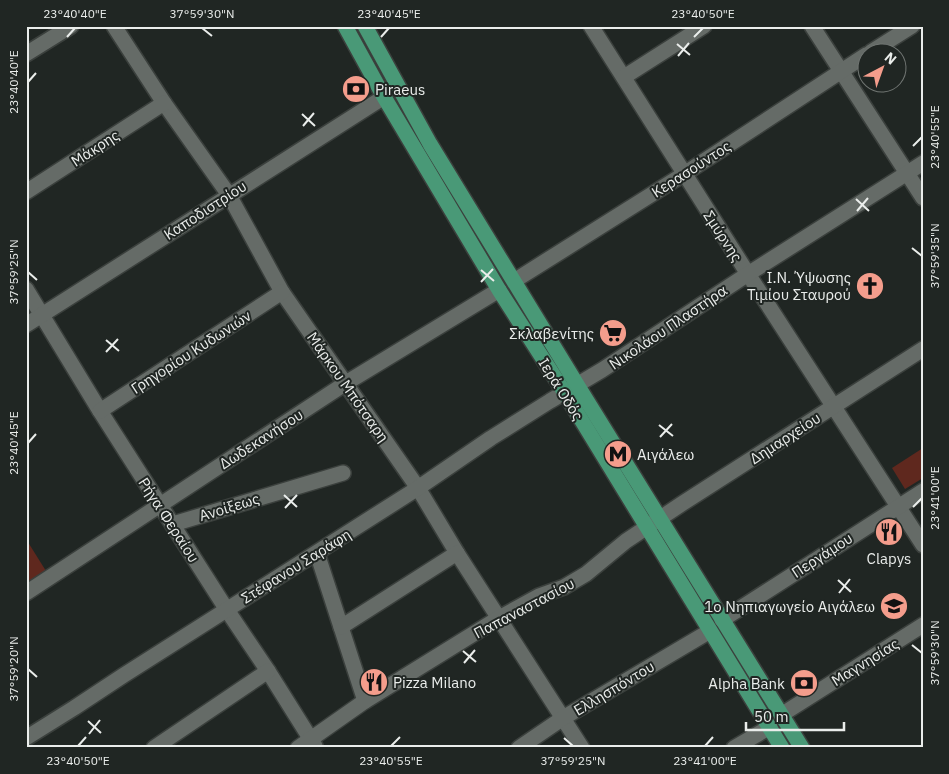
<svg xmlns="http://www.w3.org/2000/svg" width="949" height="774" viewBox="0 0 949 774" font-family="'IBM Plex Sans',sans-serif">
<rect width="100%" height="100%" fill="#202623"/>
<!-- green -->
<g fill="#5f281e">
<polygon points="923,448 923,478 905,489 892,468"/>
<polygon points="26,539 46,571 26,585"/>
</g>
<g fill="none" stroke-linecap="round" stroke-linejoin="round">
<defs>
<g id="minor">
<polyline points="114,26 164,103 229,195 282,292 418,488 457,553 582,748"/>
<polyline points="591,26 748,274 923,545"/>
<polyline points="812,26 923,198"/>
<polyline points="871,52 912,26"/>
<polyline points="26,54 71,26"/>
<polyline points="624,77 704,26"/>
<polyline points="26,192 164,103"/>
<polyline points="514,281 684,174 866,55"/>
<polyline points="26,289 100,411 227,610 268,671 315,746"/>
<polyline points="26,325 384,97"/>
<polyline points="100,411 282,292"/>
<polyline points="173,524 343,473"/>
<polyline points="317,553 365,701"/>
<polyline points="26,593 346,383 499,290"/>
<polyline points="722,620 923,491"/>
<polyline points="341,627 457,553"/>
<polyline points="781,715 923,625"/>
<polyline points="26,738 74,708 124,675 418,488 491,438 550,401 602,370 748,274 923,163"/>
<polyline points="154,748 268,671"/>
<polyline points="298,748 365,701 499,618 539,596 564,587 586,574 626,541 683,503 923,349"/>
<polyline points="519,748 563,718 710,631"/>
<polyline points="734,748 770,727"/>
</g>
<g id="major">
<polyline points="345,26 384,97 499,290 565,393 782,748"/>
<polyline points="365,26 430,144 455,185 587,401 802,748"/>
</g>
</defs>
<!-- minor casing -->
<use href="#minor" stroke="#3b403d" stroke-width="18"/>
<!-- major casing -->
<use href="#major" stroke="#3b403d" stroke-width="18"/>
<!-- minor -->
<use href="#minor" stroke="#656b67" stroke-width="15"/>
<!-- major -->
<use href="#major" stroke="#499977" stroke-width="15"/>
</g>
<!-- ticks -->
<path fill="none" stroke="#eaedeb" stroke-width="2" d="M202,28L212,36M67,37L75,28M381,37L389,28M694,37L703,28M677,44L690,55M678,56L689,43M28,82L36,73M302,114L315,126M303,126L314,113M913,146L922,137M856,199L869,211M857,211L868,198M912,248L922,256M481,270L494,281M28,272L37,280M481,282L493,269M106,340L119,351M106,352L118,339M659,425L673,436M660,437L672,424M28,443L36,434M284,495L297,507M913,507L922,498M285,508L297,495M838,580L851,592M839,593L850,579M912,645L922,653M463,651L476,662M464,663L475,650M28,669L37,677M88,721L101,733M89,734L100,720M564,738L573,746M78,746L86,737M391,746L400,737M705,746L713,737"/>
<!-- icons -->
<defs>
<symbol id="bank-disc" viewBox="-11 -11 22 22"><circle r="9.5" fill="#f49d8c" stroke="#202623"/><path d="M-6-4H6V4H-6ZM0-2.3a2.3 2.3 0 1 0 0 4.6a2.3 2.3 0 1 0 0-4.6Z" fill="#111"/></symbol>
<symbol id="church-disc" viewBox="-11 -11 22 22"><circle r="9.5" fill="#f49d8c" stroke="#202623"/><path d="M-1.2-6h2.4v3.5h3.3v2.4h-3.3V6h-2.4V-.1h-3.3v-2.4h3.3Z" fill="#111"/></symbol>
<symbol id="supermarket-disc" viewBox="-11 -11 22 22"><circle r="9.5" fill="#f49d8c" stroke="#202623"/><path d="M-6-5.5h2.5l.6 2H6L4.5 2H-2.5L-4.4-4H-6ZM-1.5 3.2a1.3 1.3 0 1 0 .1 0ZM3 3.2a1.3 1.3 0 1 0 .1 0Z" fill="#111"/></symbol>
<symbol id="metro-disc" viewBox="-11 -11 22 22"><circle r="9.5" fill="#f49d8c" stroke="#202623"/><path d="M-5.5 5V-5H-3L0 0L3-5H5.5V5H3V-.5L0 4L-3-.5V5Z" fill="#111"/></symbol>
<symbol id="restaurant-disc" viewBox="-11 -11 22 22"><circle r="9.5" fill="#f49d8c" stroke="#202623"/><path d="M-5-6h1v4h1v-4h1v4h1v-4h1v5L-1.5 .5V6h-2V.5L-5-1ZM5-6V6H3V1.5H1.5Q1.5-4 5-6Z" fill="#111"/></symbol>
<symbol id="school-disc" viewBox="-11 -11 22 22"><circle r="9.5" fill="#f49d8c" stroke="#202623"/><path d="M0-5L7-2L0 1L-7-2ZM-4 1L0 2.5L4 1V4Q0 6-4 4Z" fill="#111"/></symbol>
</defs>
<g fill-rule="evenodd">
<use href="#bank-disc" x="340" y="73" width="32" height="32"/>
<use href="#church-disc" x="854" y="270" width="32" height="32"/>
<use href="#supermarket-disc" x="597" y="317" width="32" height="32"/>
<use href="#metro-disc" x="602" y="438" width="32" height="32"/>
<use href="#restaurant-disc" x="873" y="516" width="32" height="32"/>
<use href="#school-disc" x="878" y="590" width="32" height="32"/>
<use href="#restaurant-disc" x="358" y="666" width="32" height="32"/>
<use href="#bank-disc" x="788" y="667" width="32" height="32"/>
</g>
<g text-anchor="middle" dominant-baseline="central" stroke-width="4" stroke-linejoin="round" paint-order="stroke">
<!-- poi labels -->
<g font-size="15" fill="#eaedeb" stroke="#202623" text-anchor="end">
<text x="375" y="89" text-anchor="start">Piraeus</text>
<text x="851" y="277">Ι.Ν. Ύψωσης<tspan x="851" dy="17">Τιμίου Σταυρού</tspan></text>
<text x="594" y="333">Σκλαβενίτης</text>
<text x="637" y="454" text-anchor="start">Αιγάλεω</text>
<text x="889" y="558" text-anchor="middle">Clapys</text>
<text x="875" y="606">1ο Νηπιαγωγείο Αιγάλεω</text>
<text x="393" y="682" text-anchor="start">Pizza Milano</text>
<text x="785" y="683">Alpha Bank</text>
</g>
<!-- street labels -->
<g font-size="15" fill="#eaedeb" stroke="#202623">
<text transform="translate(95 148) rotate(-33)">Μάκρης</text>
<text transform="translate(691 169) rotate(-33)">Κερασούντος</text>
<text transform="translate(205 210) rotate(-33)">Καποδιστρίου</text>
<text transform="translate(723 236) rotate(57)">Σμύρνης</text>
<text transform="translate(668 327) rotate(-34)">Νικολάου Πλαστήρα</text>
<text transform="translate(191 352) rotate(-33)">Γρηγορίου Κυδωνιών</text>
<text transform="translate(348 387) rotate(55)">Μάρκου Μπότσαρη</text>
<text transform="translate(561 389) rotate(58)">Ιερά Οδός</text>
<text transform="translate(785 438) rotate(-33)">Δημαρχείου</text>
<text transform="translate(261 439) rotate(-33)">Δωδεκανήσου</text>
<text transform="translate(229 507) rotate(-17)">Ανοίξεως</text>
<text transform="translate(169 520) rotate(57)">Ρήγα Φεραίου</text>
<text transform="translate(822 555) rotate(-33)">Περγάμου</text>
<text transform="translate(296 566) rotate(-32)">Στέφανου Σαράφη</text>
<text transform="translate(524 608) rotate(-28)">Παπαναστασίου</text>
<text transform="translate(865 662) rotate(-32)">Μαγνησίας</text>
<text transform="translate(614 688) rotate(-31)">Ελλησπόντου</text>
</g>
</g>
<!-- border -->
<rect width="949" height="774" fill="none" stroke="#202623" stroke-width="55"/>
<!-- north arrow -->
<g transform="translate(882 68) rotate(41)"><circle r="24" fill="#202623" stroke="#717673"/>
<path d="M0-4L9 19L0 12L-9 19Z" fill="#f49d8c"/>
<text y="-8" font-size="14" font-weight="bold" text-anchor="middle" fill="#eaedeb">N</text>
</g>
<!-- scale -->
<path d="M746 722v8h98v-8" fill="none" stroke="#eaedeb" stroke-width="2.5"/>
<text x="754" y="722" font-size="15" fill="#eaedeb" stroke="#202623" stroke-width="4" paint-order="stroke">50 m</text>
<rect x="28" y="28" width="894" height="718" fill="none" stroke="#eaedeb" stroke-width="2"/>
<g font-size="12" text-anchor="middle" fill="#eaedeb">
<text x="75" y="18">23°40'40"E</text>
<text x="202" y="18">37°59'30"N</text>
<text x="389" y="18">23°40'45"E</text>
<text x="703" y="18">23°40'50"E</text>
<text transform="translate(14 82) rotate(-90)" y="4">23°40'40"E</text>
<text transform="translate(935 137) rotate(-90)" y="4">23°40'55"E</text>
<text transform="translate(935 256) rotate(-90)" y="4">37°59'35"N</text>
<text transform="translate(14 272) rotate(-90)" y="4">37°59'25"N</text>
<text transform="translate(14 443) rotate(-90)" y="4">23°40'45"E</text>
<text transform="translate(935 498) rotate(-90)" y="4">23°41'00"E</text>
<text transform="translate(935 653) rotate(-90)" y="4">37°59'30"N</text>
<text transform="translate(14 669) rotate(-90)" y="4">37°59'20"N</text>
<text x="78" y="765">23°40'50"E</text>
<text x="391" y="765">23°40'55"E</text>
<text x="573" y="765">37°59'25"N</text>
<text x="705" y="765">23°41'00"E</text>
</g>
</svg>
